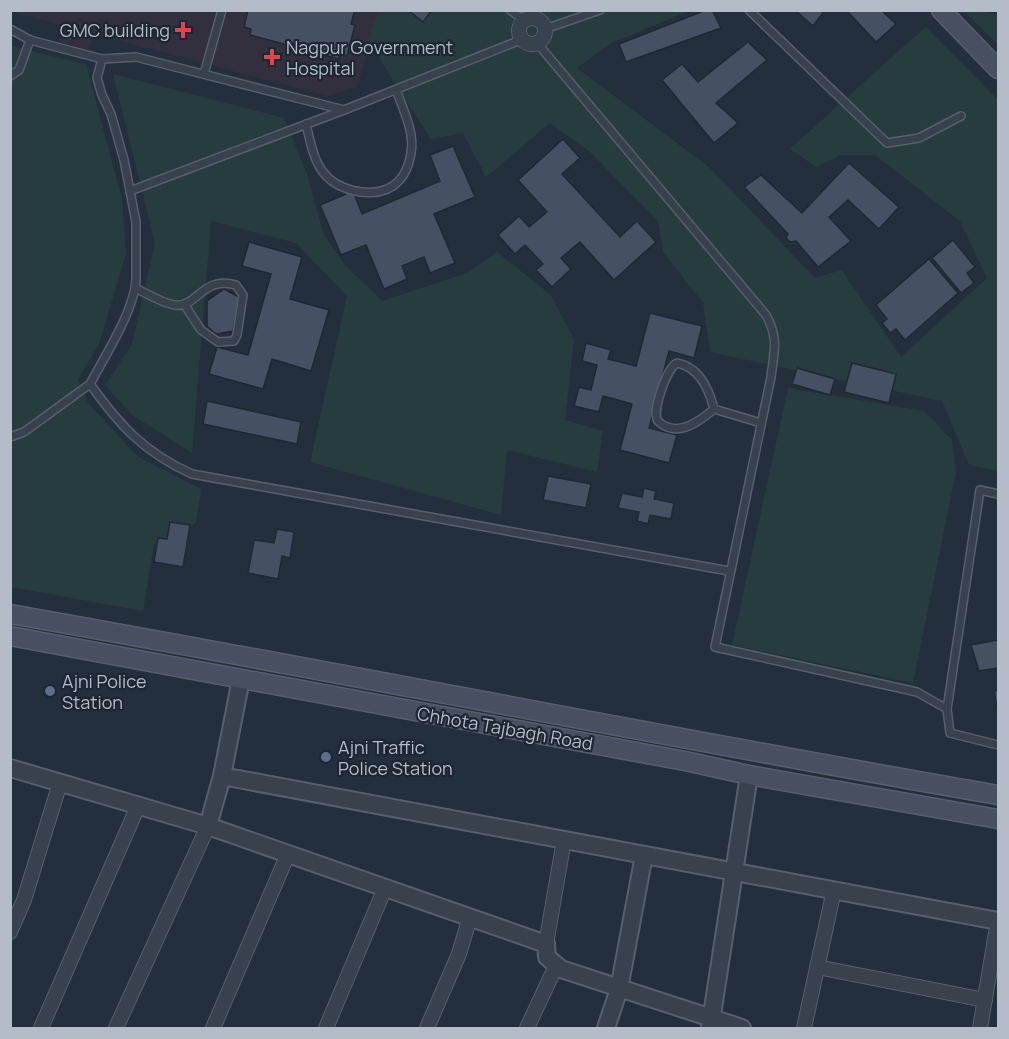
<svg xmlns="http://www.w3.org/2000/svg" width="1009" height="1039" viewBox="0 0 1009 1039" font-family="Manrope,sans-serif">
<rect width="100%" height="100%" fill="#242f3e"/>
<!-- medical -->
<polygon fill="#32303f" points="10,11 379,11 357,87 327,96 94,34 88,50 59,42 63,26"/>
<!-- green -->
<g fill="#263c3f">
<polygon points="378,11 689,11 611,43 577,68 710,168 815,278 842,270 901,357 987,278 960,221 875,155 841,155 816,167 790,149 895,54 926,27 998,100 998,471 969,465 942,401 710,352 703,303 663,252 658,221 590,152 550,123 486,177 463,133 431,139 368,41"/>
<polygon points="964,11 982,11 998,15 998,45"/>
<polygon points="10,46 86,64 122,199 126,254 99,344 78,379 88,403 137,456 201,489 196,523 167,539 154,544 143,611 11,587"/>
<polygon points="113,74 284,118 307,174 324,236 347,267 382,301 467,273 497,252 551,295 574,340 565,420 603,431 597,472 507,450 501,515 310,462 347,296 296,243 211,221 192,453 132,415 105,385 132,344 155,243"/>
<polygon points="788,388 924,411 952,440 956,472 913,683 732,645"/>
</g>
<!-- building -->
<g fill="#455162" stroke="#1f2835" stroke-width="1.5">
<polygon points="248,10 355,10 351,24 355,25 347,56 340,54 339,59 250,35 251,29 244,27"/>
<polygon points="408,10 432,10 423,22"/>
<polygon points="706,10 712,10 721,28 626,62 619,44"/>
<polygon points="795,10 825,10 813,26"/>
<polygon points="846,10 881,10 896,24 876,42"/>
<polygon points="748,42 767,60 716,103 738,123 714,143 662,80 682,64 698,82"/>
<polygon points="563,139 580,158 562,174 620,237 637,221 656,242 614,280 580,242 561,258 571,269 552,287 536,270 543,264 525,245 515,254 498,235 519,216 529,227 547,212 518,180"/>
<polygon points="453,146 475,197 434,214 455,263 430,273 424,257 402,266 407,279 384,289 366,245 341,255 320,205 353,191 362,214 440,181 430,155"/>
<polygon points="849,163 899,207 879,229 848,200 829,217 851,241 818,267 796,241 790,242 786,238 788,234 744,187 761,175 802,213"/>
<polygon points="953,240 975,267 967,273 974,283 961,293 932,258"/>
<polygon points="249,242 302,257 290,299 329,310 311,371 272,359 263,389 209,374 217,347 248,355 271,274 242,266"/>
<polygon points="929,259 958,293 905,340 896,329 890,333 882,323 887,319 876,305"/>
<polygon points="224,289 239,297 233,331 216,334 207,326 207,301"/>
<polygon points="650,313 702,326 694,358 669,351 649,428 677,435 669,463 620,450 632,404 603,396 599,412 574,406 579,387 591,390 597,365 582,361 586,343 611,350 608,359 636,366"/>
<polygon points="852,363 896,374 889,403 844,392"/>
<polygon points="797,368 835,379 830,395 792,384"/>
<polygon points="207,401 301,422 297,444 203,424"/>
<polygon points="548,476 591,484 586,508 543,500"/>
<polygon points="644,488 656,491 654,499 674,503 671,519 650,515 648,524 637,521 639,512 618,508 622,493 642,497"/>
<polygon points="170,522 190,525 183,567 154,562 158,538 167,539"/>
<polygon points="277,529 294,532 290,558 282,556 278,579 248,573 254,540 274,543"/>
<polygon points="998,640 998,668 979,671 971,645"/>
<polygon points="998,690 998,714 994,691"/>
</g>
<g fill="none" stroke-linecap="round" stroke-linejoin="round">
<defs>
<g id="service">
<polyline points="510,10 525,21"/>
<polyline points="749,10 887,143 919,138 961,116"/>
<polyline points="10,29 30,40 102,59 136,57 344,110 523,39"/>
<polyline points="545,29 600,10"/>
<path d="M537,43L766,315C779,339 774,351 771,377L715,647L917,692L947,709"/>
<path d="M102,59L97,78L102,95L111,114L124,160L136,222V280C134,311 105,356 90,384C120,426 145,453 192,474L729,571"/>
<polyline points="204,74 222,10"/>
<polyline points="10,76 19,70 30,40"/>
<path d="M306,124C310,140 313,159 323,172C331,183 342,188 355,191C385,197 406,185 411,153C415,133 403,109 396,90"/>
<polyline points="130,191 344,110"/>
<path d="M135,288C146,293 164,304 175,305C197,308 203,275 236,285L243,295L237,335L234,341L218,342L201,330L184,304"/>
<path d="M714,409C701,420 681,436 663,425C660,423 658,422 657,419C653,408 667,368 677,363C699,367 709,389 714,409L761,423"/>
<polyline points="10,437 24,432 90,384"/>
<polyline points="998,494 980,490 947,709 950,733 998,745"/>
</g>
<g id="minor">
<circle cx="532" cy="31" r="13"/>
<polyline points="10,932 24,900 60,783"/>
<polyline points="546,944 564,840"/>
<polyline points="817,967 985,1000"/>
<polyline points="41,1028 138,806"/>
<polyline points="116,1028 208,826"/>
<polyline points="213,1028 288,854"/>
<polyline points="326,1028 385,888"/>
<polyline points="427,1028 459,954 470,917"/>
<polyline points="527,1028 556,966"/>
<polyline points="804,1028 834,890"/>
<polyline points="980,1028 998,921"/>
</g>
<g id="tertiary">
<polyline points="241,679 222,776 998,921"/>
<polyline points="10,768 208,826 222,776"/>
<polyline points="208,826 546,944 547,957 561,969 742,1028"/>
<polyline points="606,1028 619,989 644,855"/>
<polyline points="710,1028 749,775"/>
</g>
<g id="secondary">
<polyline points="941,10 998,69"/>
<path d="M10,614C340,672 668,738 998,795"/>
<polyline points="10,636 685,761 749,775 998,819"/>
</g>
</defs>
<!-- service casing -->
<use href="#service" stroke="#565f6c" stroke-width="10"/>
<!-- minor casing -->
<use href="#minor" stroke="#565f6c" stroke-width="16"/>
<!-- tertiary casing -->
<use href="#tertiary" stroke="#565f6c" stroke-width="20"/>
<!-- secondary casing -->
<use href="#secondary" stroke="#565f6c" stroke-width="21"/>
<!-- service -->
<use href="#service" stroke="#38414e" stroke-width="7"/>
<!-- minor -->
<use href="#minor" stroke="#38414e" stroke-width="14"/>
<!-- tertiary -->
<use href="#tertiary" stroke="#38414e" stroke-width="16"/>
<!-- secondary -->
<use href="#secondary" stroke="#465061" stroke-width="18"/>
</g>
<!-- markers -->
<g fill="#e0444e" stroke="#1d2633" stroke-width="2">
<path d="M180 21h6v6h6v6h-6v6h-6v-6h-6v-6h6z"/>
<path d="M269 48h6v6h6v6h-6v6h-6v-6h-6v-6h6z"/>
</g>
<g fill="#5c6f8a" stroke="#1d2633" stroke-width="2">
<circle cx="50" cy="691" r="6"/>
<circle cx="326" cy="757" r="6"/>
</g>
<g text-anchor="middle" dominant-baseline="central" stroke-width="4.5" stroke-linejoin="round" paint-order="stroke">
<!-- poi labels -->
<g font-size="18" fill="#b4bcc9" stroke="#1d2633" text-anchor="start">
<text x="170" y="30" text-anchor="end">GMC building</text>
<text x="286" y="47">Nagpur Government<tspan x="286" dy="21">Hospital</tspan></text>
<text x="62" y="681">Ajni Police<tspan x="62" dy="21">Station</tspan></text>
<text x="338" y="747">Ajni Traffic<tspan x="338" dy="21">Police Station</tspan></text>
</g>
<!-- street labels -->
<g font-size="18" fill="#b4bcc9" stroke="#1d2633">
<text transform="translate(505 728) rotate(10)">Chhota Tajbagh Road</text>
</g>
</g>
<!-- border -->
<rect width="1009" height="1039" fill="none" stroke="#b4bcc9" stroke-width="24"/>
</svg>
